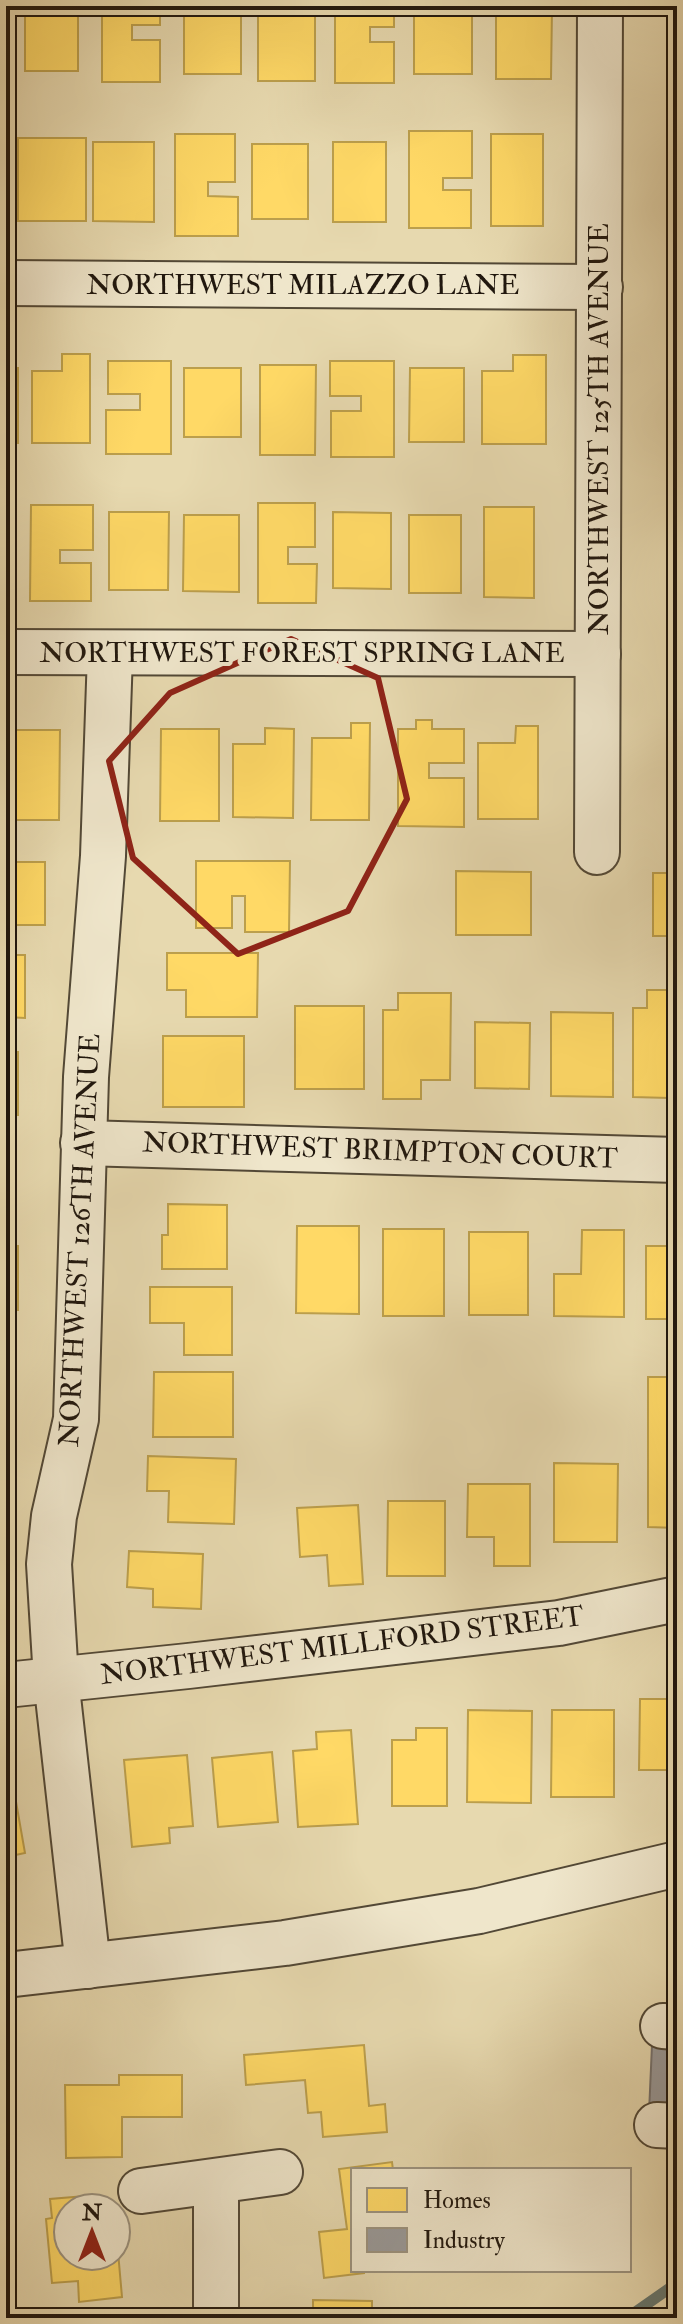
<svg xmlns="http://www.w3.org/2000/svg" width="683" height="2324" viewBox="0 0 683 2324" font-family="'IM FELL Double Pica',serif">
<rect width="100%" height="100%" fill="#e7d9af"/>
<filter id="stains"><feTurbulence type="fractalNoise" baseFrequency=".0025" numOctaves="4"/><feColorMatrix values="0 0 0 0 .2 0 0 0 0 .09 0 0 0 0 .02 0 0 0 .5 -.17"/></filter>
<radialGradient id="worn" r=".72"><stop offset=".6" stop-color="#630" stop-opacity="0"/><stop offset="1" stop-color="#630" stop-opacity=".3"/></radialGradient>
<!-- homes -->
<g fill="#ffd966" stroke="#bc9f4c" stroke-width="2">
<rect x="25" y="6" width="53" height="65"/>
<polygon points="102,6 160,6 160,25 132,25 132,40 160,40 160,82 102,82"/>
<rect x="184" y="6" width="57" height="68"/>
<rect x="258" y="6" width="57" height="75"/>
<polygon points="335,6 394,6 394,27 370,27 370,42 394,42 394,83 335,83"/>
<rect x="414" y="6" width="58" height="68"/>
<polygon points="496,8 552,8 551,79 496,79"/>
<rect x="670" y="36" width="7" height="27"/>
<polygon points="409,131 472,131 472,178 443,178 443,190 471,190 471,228 409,228"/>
<polygon points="175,134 235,134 235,182 208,182 208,196 238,197 238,236 175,236"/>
<rect x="491" y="134" width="52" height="92"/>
<rect x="18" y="138" width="68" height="83"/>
<polygon points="93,142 154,142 154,222 93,221"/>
<rect x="333" y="142" width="53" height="80"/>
<rect x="252" y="144" width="56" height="75"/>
<rect x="672" y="319" width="5" height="60"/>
<polygon points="62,354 90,354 90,443 32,443 32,371 62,371"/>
<polygon points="513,355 546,355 546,444 482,444 482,371 513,371"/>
<polygon points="108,361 171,361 171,454 106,454 106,410 140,410 140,394 108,394"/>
<polygon points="330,361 394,361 394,457 331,457 331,411 361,411 361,396 330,396"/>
<polygon points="260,365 316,365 315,455 260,455"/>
<rect x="6" y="368" width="12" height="75"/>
<rect x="184" y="368" width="57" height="69"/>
<polygon points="410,368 464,368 464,442 409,442"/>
<polygon points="258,503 315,503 315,547 288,547 288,564 317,564 316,603 258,603"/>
<polygon points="31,505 93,505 93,550 60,550 60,563 91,563 91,601 30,601"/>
<polygon points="484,507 534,507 534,598 484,597"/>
<polygon points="109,512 169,512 168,590 109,590"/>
<polygon points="333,512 391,513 391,589 333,588"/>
<polygon points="184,515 239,515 239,592 183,591"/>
<rect x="409" y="515" width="52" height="78"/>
<rect x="6" y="518" width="8" height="75"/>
<rect x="674" y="553" width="3" height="55"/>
<polygon points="416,720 432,720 432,729 464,729 464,763 429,763 429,778 464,778 464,827 398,826 398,729 416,729"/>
<polygon points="351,723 370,723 369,820 311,820 312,738 351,738"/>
<polygon points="516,726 538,726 538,819 478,819 478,743 515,743"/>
<polygon points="265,728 294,729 293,818 233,817 233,744 265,744"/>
<polygon points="161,729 219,729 219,821 160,821"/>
<polygon points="8,730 60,730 59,820 7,820"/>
<polygon points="667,784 677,784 677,847 676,809 667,809"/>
<polygon points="196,861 290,861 289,932 245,932 245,896 232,896 232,928 196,928"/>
<rect x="6" y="862" width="39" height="63"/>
<polygon points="456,871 531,872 531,935 456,935"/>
<rect x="653" y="873" width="24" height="63"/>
<polygon points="167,953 258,953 257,1017 186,1017 186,990 167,990"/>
<polygon points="6,955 25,955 25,1018 6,1017"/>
<polygon points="647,990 677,990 677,1079 669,1079 669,1098 633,1097 633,1008 647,1008"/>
<polygon points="398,993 451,993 450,1080 421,1080 421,1099 383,1099 383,1010 398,1010"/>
<rect x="295" y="1006" width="69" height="83"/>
<polygon points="551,1012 613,1013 613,1097 551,1096"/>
<polygon points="475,1022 530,1023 529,1089 475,1088"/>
<rect x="163" y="1036" width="81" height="71"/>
<rect x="6" y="1052" width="12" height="63"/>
<rect x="6" y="1154" width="7" height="61"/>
<polygon points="168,1204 227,1205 227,1269 162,1269 162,1235 168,1235"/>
<polygon points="297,1226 359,1226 359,1314 296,1313"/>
<rect x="383" y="1229" width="61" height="87"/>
<polygon points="582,1230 624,1230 624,1317 554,1316 554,1274 581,1274"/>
<rect x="469" y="1232" width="59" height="83"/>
<rect x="6" y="1246" width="12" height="64"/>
<rect x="646" y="1246" width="31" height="73"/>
<polygon points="150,1287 232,1287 232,1355 184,1355 184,1323 150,1323"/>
<rect x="6" y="1337" width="8" height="54"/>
<polygon points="154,1372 233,1372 233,1437 153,1437"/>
<polygon points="648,1377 677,1377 677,1528 648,1527"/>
<polygon points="148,1456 236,1459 234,1524 168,1522 169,1491 147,1491"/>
<polygon points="554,1463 618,1464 617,1542 554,1542"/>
<polygon points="468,1484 530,1484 530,1566 494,1566 494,1537 467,1537"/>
<polygon points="388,1501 445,1501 445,1576 387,1576"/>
<polygon points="358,1505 363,1584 329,1586 327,1555 300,1557 297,1508"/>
<polygon points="129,1551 203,1554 201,1609 153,1607 153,1589 127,1587"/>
<polygon points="640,1699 677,1699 677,1770 639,1770"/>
<polygon points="468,1710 532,1711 531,1803 467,1802"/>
<polygon points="552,1710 614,1710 614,1797 551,1797"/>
<polygon points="416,1728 447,1728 447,1806 392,1806 392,1740 416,1740"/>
<polygon points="351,1730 358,1824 298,1827 293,1751 317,1749 316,1732"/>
<polygon points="272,1752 278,1822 218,1827 212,1758"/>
<polygon points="187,1755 193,1826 169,1828 170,1843 132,1847 124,1760"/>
<polygon points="11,1773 25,1853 6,1857 6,1774"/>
<polygon points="364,2045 369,2106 385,2104 387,2132 323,2137 321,2112 308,2113 305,2080 246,2085 244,2055"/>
<polygon points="119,2075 182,2075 182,2117 122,2117 122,2157 66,2158 65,2085 119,2085"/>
<polygon points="392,2162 393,2170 353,2170 353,2270 364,2270 364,2273 324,2278 319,2232 347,2229 339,2169"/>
<polygon points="97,2195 98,2208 68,2208 68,2256 116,2256 116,2229 122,2297 79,2302 78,2281 52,2283 46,2219 52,2218 50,2199"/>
<polygon points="313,2300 372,2301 372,2318 313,2318"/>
</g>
<!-- industry -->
<polygon fill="#999" stroke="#75726f" stroke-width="2" points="652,2045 677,2046 677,2114 649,2113"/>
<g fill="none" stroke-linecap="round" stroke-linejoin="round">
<!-- stream -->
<polyline stroke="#677870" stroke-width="11" points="627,2318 677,2283"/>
<defs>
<g id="minor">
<polyline points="6,283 600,287"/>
<polyline points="6,652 598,654"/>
<polyline points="597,852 600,6"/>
<polyline points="83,1143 677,1160"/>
<polyline points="6,1685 188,1666 559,1623 677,1599"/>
<polyline points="88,1966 56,1679 49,1564 54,1516 76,1419 86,1077 103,856 110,654"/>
<polyline points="6,1975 285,1943 479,1911 677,1864"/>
<polyline points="663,2026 677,2027"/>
<polyline points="657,2125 677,2126"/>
<polyline points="141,2191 280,2172"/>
<polyline points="216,2318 216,2182"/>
</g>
</defs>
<!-- minor casing -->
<use href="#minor" stroke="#524836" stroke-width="48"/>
<!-- minor -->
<use href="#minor" stroke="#efe6cb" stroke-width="44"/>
</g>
<!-- marked area -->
<path fill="none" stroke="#8f2418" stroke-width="6" stroke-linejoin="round" d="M291,639L378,678L407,799L348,911L238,954L133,858L109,761L170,693Z"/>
<g text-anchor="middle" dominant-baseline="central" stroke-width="8" stroke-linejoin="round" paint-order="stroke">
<!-- street labels -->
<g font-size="28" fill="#20170e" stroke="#efe6cb">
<text x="303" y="285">NORTHWEST MILAZZO LANE</text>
<text transform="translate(599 429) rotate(-90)">NORTHWEST 125TH AVENUE</text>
<text x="302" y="653">NORTHWEST FOREST SPRING LANE</text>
<text transform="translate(380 1151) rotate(2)">NORTHWEST BRIMPTON COURT</text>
<text transform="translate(80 1240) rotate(-87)">NORTHWEST 126TH AVENUE</text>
<text transform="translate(342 1646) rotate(-7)">NORTHWEST MILLFORD STREET</text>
</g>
</g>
<!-- margin -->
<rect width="683" height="2324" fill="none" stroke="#e7d9af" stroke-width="32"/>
<rect x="8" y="8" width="667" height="2308" fill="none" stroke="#20170e" stroke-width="4"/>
<rect x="16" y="16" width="651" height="2292" fill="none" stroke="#20170e" stroke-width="2"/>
<!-- legend -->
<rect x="351" y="2168" width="280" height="104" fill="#efe6cb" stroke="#9c937f" stroke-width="2"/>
<rect x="367" y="2188" width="40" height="24" fill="#ffd966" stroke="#9c937f" stroke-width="2"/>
<text x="423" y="2208" font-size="24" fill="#20170e">Homes</text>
<rect x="367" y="2228" width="40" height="24" fill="#999999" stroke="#9c937f" stroke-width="2"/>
<text x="423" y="2248" font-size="24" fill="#20170e">Industry</text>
<!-- north arrow -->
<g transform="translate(92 2232)"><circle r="38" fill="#efe6cb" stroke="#9c937f" stroke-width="2"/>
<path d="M0-6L14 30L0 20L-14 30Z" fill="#8f2418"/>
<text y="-12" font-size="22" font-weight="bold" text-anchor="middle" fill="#20170e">N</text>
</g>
<rect width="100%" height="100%" filter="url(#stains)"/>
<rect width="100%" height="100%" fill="url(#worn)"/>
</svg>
